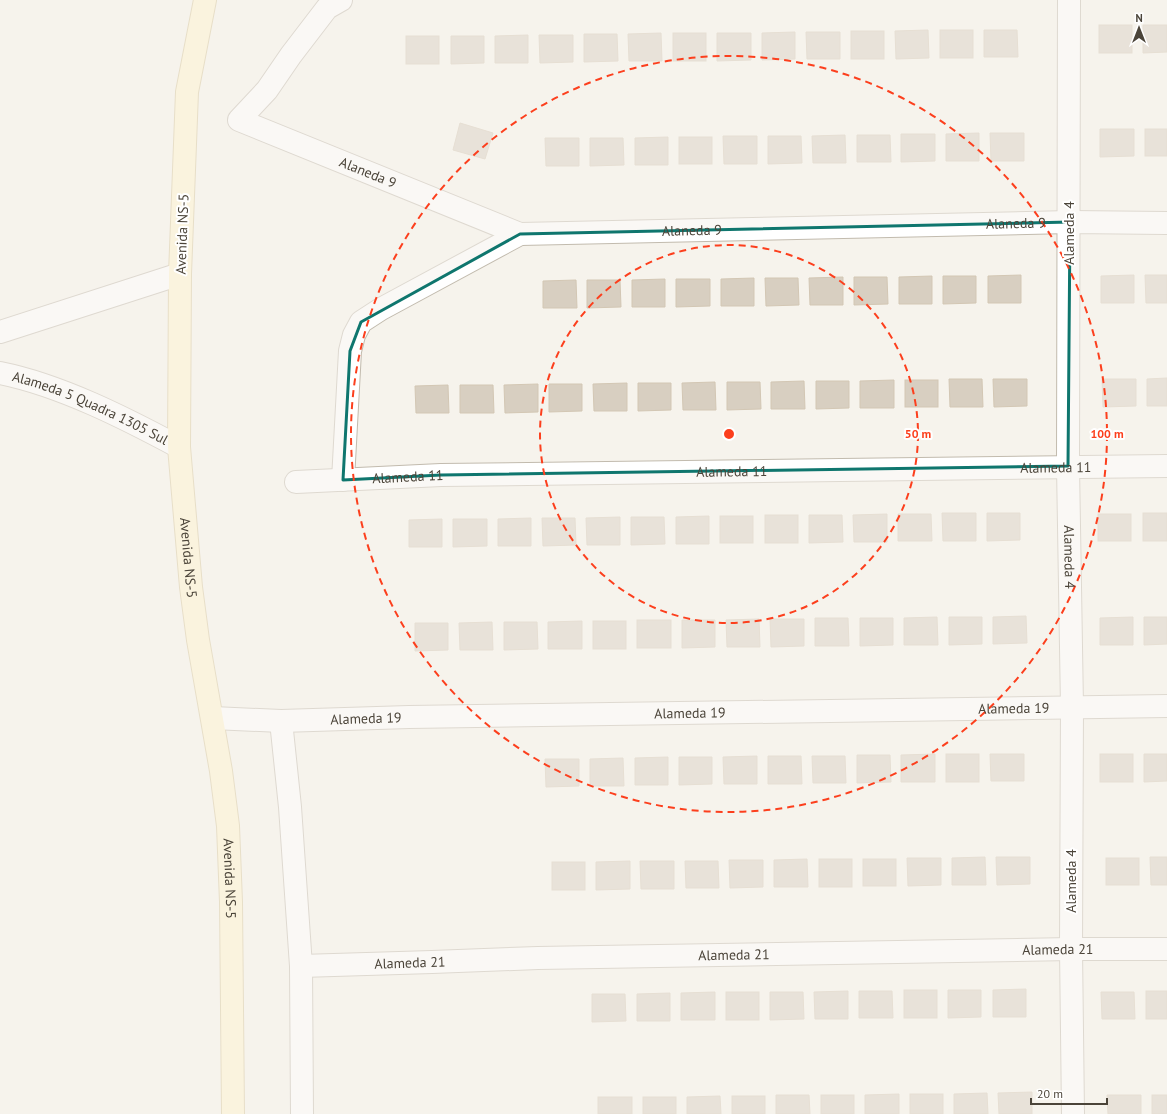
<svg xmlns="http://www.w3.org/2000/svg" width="1167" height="1114" viewBox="0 0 1167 1114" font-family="'PT Sans',sans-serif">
<rect width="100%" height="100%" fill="#f6f3ec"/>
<!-- building -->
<g fill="#d8cfc1" stroke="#d3c7b4">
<rect x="1099" y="25" width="33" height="28"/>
<polygon points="1143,25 1167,25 1167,52 1143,53"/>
<polygon points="928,30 929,58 896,59 895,31"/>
<rect x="940" y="30" width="33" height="28"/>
<polygon points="984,30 1017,30 1018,57 984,57"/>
<rect x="851" y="31" width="33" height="28"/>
<polygon points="795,32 795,59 762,60 762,33"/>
<polygon points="806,32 840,32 840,59 807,59"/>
<polygon points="661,33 662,61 629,61 628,34"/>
<rect x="673" y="33" width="33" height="28"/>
<polygon points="717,33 751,33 751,60 717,61"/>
<polygon points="584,34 617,34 618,61 584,62"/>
<polygon points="528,35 528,63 495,63 495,36"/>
<polygon points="539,35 573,35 573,62 540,63"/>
<rect x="406" y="36" width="33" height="28"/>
<polygon points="451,36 484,36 484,63 451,64"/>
<polygon points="460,123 493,133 485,159 453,150"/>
<polygon points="1100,129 1134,129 1134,156 1100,157"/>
<rect x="1145" y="129" width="22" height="27"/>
<polygon points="979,133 979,161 946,161 946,134"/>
<polygon points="990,133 1024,133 1024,161 991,161"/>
<polygon points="901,134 935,134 935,161 901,162"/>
<polygon points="845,135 846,163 813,163 812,136"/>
<polygon points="857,135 890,135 891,162 857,162"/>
<polygon points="723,136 757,136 757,164 724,164"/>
<polygon points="768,136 801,136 802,163 768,164"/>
<polygon points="668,137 668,165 635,165 635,138"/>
<rect x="679" y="137" width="33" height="27"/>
<polygon points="545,138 579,138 579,166 546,166"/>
<polygon points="590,138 623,138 624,165 590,166"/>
<polygon points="1021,275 1021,303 988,303 988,276"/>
<polygon points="1134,275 1134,303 1101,303 1101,276"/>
<polygon points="1145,275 1167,275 1167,303 1146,303"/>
<polygon points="932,276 932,304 899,304 899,277"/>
<polygon points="943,276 976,276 976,303 943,304"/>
<polygon points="843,277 843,305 810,305 809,278"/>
<polygon points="854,277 887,277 888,304 854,305"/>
<polygon points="754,278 754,306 721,306 721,279"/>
<polygon points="765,278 798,278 799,305 766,306"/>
<polygon points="665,279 665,307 632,307 632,280"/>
<polygon points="676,279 710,279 710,306 676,307"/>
<polygon points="576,280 577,308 543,308 543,281"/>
<polygon points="587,280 620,280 621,307 587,308"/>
<polygon points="1167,378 1167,406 1147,406 1147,379"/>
<polygon points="949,379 982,379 983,407 950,407"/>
<polygon points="993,379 1027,379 1027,406 994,407"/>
<polygon points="1102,379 1136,379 1136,406 1103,407"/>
<polygon points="894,380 894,408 860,408 860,381"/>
<rect x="905" y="380" width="33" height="27"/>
<polygon points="804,381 805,409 771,409 771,382"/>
<polygon points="816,381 849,381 849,408 816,409"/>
<polygon points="715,382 716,410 683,410 682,383"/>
<polygon points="727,382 760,382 761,409 727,410"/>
<polygon points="627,383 627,411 594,411 593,384"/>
<polygon points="638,383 671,383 671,410 638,411"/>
<polygon points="538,384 538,412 505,413 504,385"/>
<polygon points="549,384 582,384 582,411 549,412"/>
<polygon points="448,385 449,413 416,413 415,386"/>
<polygon points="460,385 493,385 494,413 460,413"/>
<polygon points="942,513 976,513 976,541 943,541"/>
<polygon points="987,513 1020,513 1020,540 987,541"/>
<rect x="1143" y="513" width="24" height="28"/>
<polygon points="887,514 887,542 854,542 853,515"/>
<polygon points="898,514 931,514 932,541 898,541"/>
<rect x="1098" y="514" width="33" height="27"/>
<rect x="765" y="515" width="33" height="28"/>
<polygon points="809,515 842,515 843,542 809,543"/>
<polygon points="709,516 709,544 676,544 676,517"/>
<rect x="720" y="516" width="33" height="27"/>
<polygon points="620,517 620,545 587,545 586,518"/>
<polygon points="631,517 664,517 665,544 631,545"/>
<polygon points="531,518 531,546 498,546 498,519"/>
<polygon points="542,518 575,518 576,545 543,546"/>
<polygon points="442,519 442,547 409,547 409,520"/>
<polygon points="453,519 487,519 487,546 453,547"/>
<polygon points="1026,616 1027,643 993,644 993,617"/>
<polygon points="937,617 938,645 904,645 904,618"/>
<polygon points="949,617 982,617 982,644 949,645"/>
<polygon points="1133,617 1133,645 1100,645 1100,618"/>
<polygon points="1144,617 1167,617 1167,644 1144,645"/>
<polygon points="815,618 848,618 849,646 815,646"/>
<polygon points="860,618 893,618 893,645 860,646"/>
<polygon points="759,619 760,647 727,647 726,620"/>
<polygon points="770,619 804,619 804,646 771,647"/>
<rect x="637" y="620" width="34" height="28"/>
<polygon points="682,620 715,620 715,647 682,648"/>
<polygon points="582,621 582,649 548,649 548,622"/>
<rect x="593" y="621" width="33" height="28"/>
<polygon points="492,622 493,650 460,650 459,623"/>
<polygon points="504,622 537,622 538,649 504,650"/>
<polygon points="415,623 448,623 448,650 415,651"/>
<polygon points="935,754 935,782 901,782 901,755"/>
<rect x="946" y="754" width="33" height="28"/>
<polygon points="990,754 1024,754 1024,781 991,781"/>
<rect x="1100" y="754" width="33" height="28"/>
<polygon points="1144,754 1167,754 1167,781 1144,782"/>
<polygon points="857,755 890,755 891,782 857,783"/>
<polygon points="757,756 757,784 724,784 723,757"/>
<polygon points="768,756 801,756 802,784 768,784"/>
<polygon points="812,756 845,756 846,783 813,783"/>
<polygon points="668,757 668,785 635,785 635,758"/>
<polygon points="679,757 712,757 712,784 679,785"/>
<polygon points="623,758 624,786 590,786 590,759"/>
<polygon points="545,759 579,759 579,786 546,787"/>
<polygon points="985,857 986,885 952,885 952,858"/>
<polygon points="996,857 1030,857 1030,884 997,885"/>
<polygon points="1150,857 1167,857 1167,885 1151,885"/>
<polygon points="907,858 941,858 941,885 908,886"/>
<rect x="1106" y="858" width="33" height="27"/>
<polygon points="807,859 808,887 774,887 774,860"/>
<rect x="819" y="859" width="33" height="28"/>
<rect x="863" y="859" width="33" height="27"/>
<polygon points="729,860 763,860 763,887 730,888"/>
<polygon points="630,861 630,889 596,890 596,862"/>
<polygon points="640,861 674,861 674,889 641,889"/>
<polygon points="685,861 718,861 719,888 686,888"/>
<rect x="552" y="862" width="33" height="28"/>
<polygon points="1026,989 1026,1017 993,1017 993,990"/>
<rect x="904" y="990" width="33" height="28"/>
<polygon points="948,990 981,990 981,1017 948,1018"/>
<polygon points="848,991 848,1019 815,1019 814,992"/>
<polygon points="859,991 892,991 893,1018 859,1018"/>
<rect x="1146" y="991" width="21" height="28"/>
<polygon points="715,992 715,1020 681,1020 681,993"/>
<rect x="726" y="992" width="33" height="28"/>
<polygon points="770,992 803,992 804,1019 770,1020"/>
<polygon points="1101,992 1134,992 1135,1019 1102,1019"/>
<polygon points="670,993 670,1021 637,1021 637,994"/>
<polygon points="592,994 625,994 626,1021 592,1022"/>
<polygon points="1032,1092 1032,1114 999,1114 998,1093"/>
<polygon points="987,1093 988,1114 954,1114 954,1094"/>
<polygon points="899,1094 899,1114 865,1114 865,1095"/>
<rect x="910" y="1094" width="33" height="20"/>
<polygon points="776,1095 809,1095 810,1114 776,1114"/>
<rect x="821" y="1095" width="33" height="19"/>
<polygon points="1107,1095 1141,1095 1141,1114 1108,1114"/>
<rect x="1152" y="1095" width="15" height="19"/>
<polygon points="720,1096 721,1114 687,1114 687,1097"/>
<rect x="732" y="1096" width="33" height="18"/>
<rect x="598" y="1097" width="34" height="17"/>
<rect x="643" y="1097" width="33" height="17"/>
</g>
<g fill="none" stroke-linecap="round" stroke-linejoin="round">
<defs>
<g id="street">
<path id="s1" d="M341,0L327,8L291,55L267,90L239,120L520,234L1070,222L1167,223"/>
<path id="s2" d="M1069,0L1068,466L1072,707L1071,949L1073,1114"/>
<polyline points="0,332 180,274"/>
<path id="s3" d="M0,373C60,385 125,418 179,447"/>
<polyline points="343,480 350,351 354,335 361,322 381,309 520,234"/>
<path id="s4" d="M296,482L441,475L1167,466"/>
<path id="s5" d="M213,718L281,721L409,717L1167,706"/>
<polyline points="281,721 290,807 301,966 302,1114"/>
<path id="s6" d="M301,966L432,962L538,958L1071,949H1167"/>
</g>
<g id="secondary">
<path id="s7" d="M205,0L187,92L180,274L179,447L191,587L198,640L221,771L228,826L231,902L233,1114"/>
</g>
</defs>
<!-- street casing -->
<use href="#street" stroke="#c2bbae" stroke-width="24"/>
<!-- secondary casing -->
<use href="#secondary" stroke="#d6c79b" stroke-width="24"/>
<!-- street -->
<use href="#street" stroke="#fff" stroke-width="22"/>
<!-- secondary -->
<use href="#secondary" stroke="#fff3cd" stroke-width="22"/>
</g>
<!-- marked area -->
<path d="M0 0H1167V1114H0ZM1070,222L1068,466L441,475L343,480L350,351L361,322L520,234Z" fill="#f6f3ec" fill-opacity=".55" fill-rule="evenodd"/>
<path fill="none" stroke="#0f766e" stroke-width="3" stroke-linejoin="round" d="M1070,222L1068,466L441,475L343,480L350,351L361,322L520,234Z"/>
<!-- distance rings -->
<g fill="none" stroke="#fc3f1d" stroke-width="2" stroke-dasharray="7 5">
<circle cx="729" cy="434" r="189"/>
<circle cx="729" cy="434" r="378"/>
</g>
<g text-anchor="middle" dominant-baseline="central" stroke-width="4" stroke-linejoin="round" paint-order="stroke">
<!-- street labels -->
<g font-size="14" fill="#4b4439" stroke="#fff">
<text stroke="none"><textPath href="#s1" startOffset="298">Alaneda 9</textPath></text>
<text stroke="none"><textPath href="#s1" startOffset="958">Alaneda 9</textPath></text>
<text stroke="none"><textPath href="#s1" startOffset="634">Alaneda 9</textPath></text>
<text transform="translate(1069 233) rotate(-90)">Alameda 4</text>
<text transform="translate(182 234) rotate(-88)">Avenida NS-5</text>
<text stroke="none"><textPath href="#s3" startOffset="97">Alameda 5 Quadra 1305 Sul</textPath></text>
<text stroke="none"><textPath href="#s4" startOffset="760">Alameda 11</textPath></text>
<text stroke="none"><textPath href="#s4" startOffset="436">Alameda 11</textPath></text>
<text stroke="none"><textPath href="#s4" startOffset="112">Alameda 11</textPath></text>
<text stroke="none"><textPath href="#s7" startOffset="560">Avenida NS-5</textPath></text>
<text stroke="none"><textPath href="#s2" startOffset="557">Alameda 4</textPath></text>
<text stroke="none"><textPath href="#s5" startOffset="801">Alameda 19</textPath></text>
<text stroke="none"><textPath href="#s5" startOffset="477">Alameda 19</textPath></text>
<text stroke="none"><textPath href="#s5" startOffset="153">Alameda 19</textPath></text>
<text stroke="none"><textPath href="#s7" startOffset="884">Avenida NS-5</textPath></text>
<text transform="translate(1071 881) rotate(-90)">Alameda 4</text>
<text stroke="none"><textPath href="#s6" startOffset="757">Alameda 21</textPath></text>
<text stroke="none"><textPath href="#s6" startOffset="433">Alameda 21</textPath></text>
<text stroke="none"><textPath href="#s6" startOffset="109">Alameda 21</textPath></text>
</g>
</g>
<circle cx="729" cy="434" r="6" fill="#fc3f1d" stroke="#fff" stroke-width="2"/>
<g font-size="12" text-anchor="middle" font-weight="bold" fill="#fc3f1d" stroke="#fff" stroke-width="4" stroke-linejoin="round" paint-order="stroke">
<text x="918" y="438">50 m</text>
<text x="1107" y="438">100 m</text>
</g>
<!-- north arrow -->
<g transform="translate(1139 28)" stroke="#ffffff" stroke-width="3" paint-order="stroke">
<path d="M0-3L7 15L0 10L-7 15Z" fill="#4b4439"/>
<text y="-6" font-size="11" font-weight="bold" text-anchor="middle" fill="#4b4439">N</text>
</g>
<!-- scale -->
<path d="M1031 1098v6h76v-6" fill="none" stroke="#4b4439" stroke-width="2"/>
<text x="1037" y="1098" font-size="12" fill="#4b4439" stroke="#ffffff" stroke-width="3" paint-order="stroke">20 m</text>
</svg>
